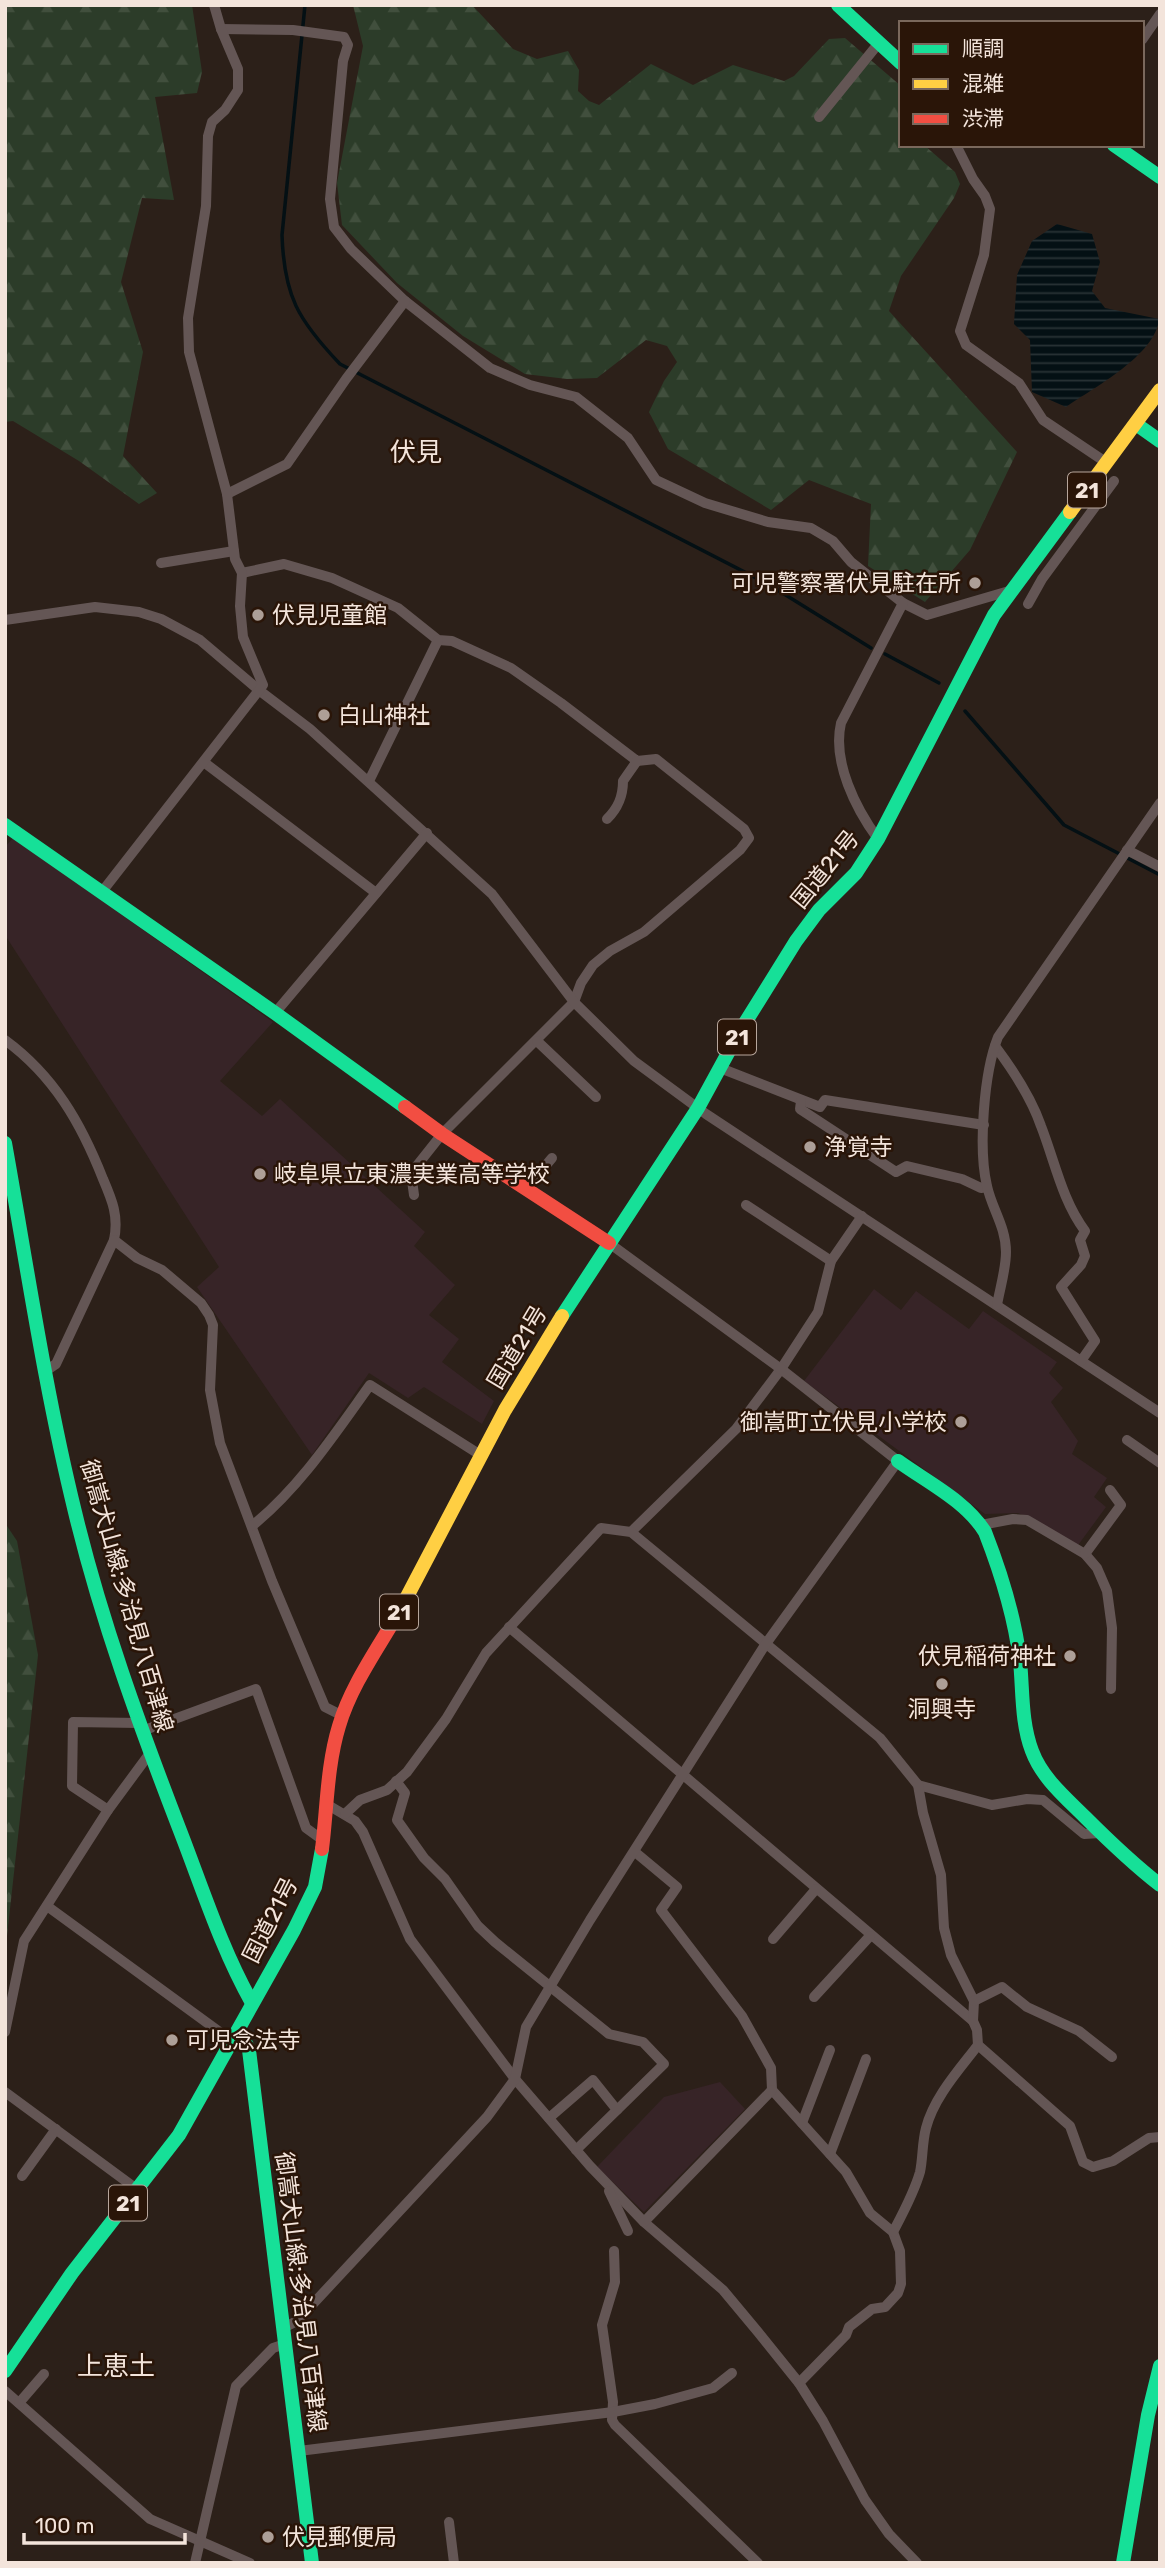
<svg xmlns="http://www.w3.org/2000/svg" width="1165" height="2568" viewBox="0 0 1165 2568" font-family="Rubik,'Noto Sans JP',sans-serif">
<defs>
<pattern id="forest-firs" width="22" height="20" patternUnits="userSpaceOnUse" patternTransform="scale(1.75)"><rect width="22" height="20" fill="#2c3c29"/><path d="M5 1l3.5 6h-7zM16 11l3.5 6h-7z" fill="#414f3d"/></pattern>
<pattern id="water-rules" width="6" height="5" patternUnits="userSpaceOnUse" patternTransform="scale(1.75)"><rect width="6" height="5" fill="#041014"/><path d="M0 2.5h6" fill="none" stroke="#293336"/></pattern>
</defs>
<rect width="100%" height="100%" fill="#2c2019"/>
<!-- education -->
<g fill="#372427">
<polygon points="13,838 273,1022 220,1081 262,1116 280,1099 425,1232 414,1246 455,1285 429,1315 459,1339 442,1362 494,1401 482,1424 424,1387 408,1398 369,1373 312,1455 197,1287 219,1267 5,935 5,847"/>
<polygon points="874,1289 901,1310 916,1291 969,1329 983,1311 1057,1362 1049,1373 1063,1388 1051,1402 1078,1441 1072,1454 1107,1478 1094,1497 1106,1507 1076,1548 1036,1521 1018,1513 985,1514 804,1381"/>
<polygon points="720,2082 745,2109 644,2212 597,2167 664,2097"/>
</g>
<!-- forest -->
<g fill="url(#forest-firs)">
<polygon points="5,5 192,5 202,72 197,93 155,97 174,200 142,198 121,282 143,352 123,456 157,493 139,504 79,461 13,421 5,422"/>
<polygon points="353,5 472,5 513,49 537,59 568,51 579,70 578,91 589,101 599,105 651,64 693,85 733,65 784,81 794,76 829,39 845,38 901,86 901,145 924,145 955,172 960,184 954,198 901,276 889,311 1017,452 970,550 925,602 868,566 871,504 809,480 771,510 668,449 649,412 664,381 677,362 667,346 646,340 597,378 567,379 525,374 463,336 397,283 342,225 337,183 363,46"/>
<polygon points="5,1523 17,1541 38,1655 5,1954"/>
</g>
<!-- water -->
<path fill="url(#water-rules)" d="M1057,224L1092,234L1100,262L1092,291L1105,308L1159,319C1156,355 1093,388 1066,407L1032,392L1030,340L1014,324L1017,275L1032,241Z"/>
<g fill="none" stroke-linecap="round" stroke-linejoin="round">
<!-- stream -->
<g stroke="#041014" stroke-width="3.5">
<path d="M305,5L282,235C284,296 298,320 340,364L768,584L871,648"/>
<polyline points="885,654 939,683"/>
<polyline points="965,711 1064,825 1160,875"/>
</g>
<!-- street -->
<g stroke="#645655" stroke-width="10">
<polyline points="221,29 293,30 344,37 348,45 343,61 330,199 334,227 351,249 405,301 490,368 530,385 576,397 628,438 656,480 705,503 768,522 811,528 833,541 851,562 903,603 927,615 1009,591"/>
<polyline points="1142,40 1160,14"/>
<polyline points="819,117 878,44"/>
<polyline points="956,145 973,179 985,196 990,209 984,255 960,331 966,345 1019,383 1043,420 1107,463"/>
<polyline points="227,494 287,464 346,379 405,301"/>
<polyline points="161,563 234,551"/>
<polyline points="242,573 284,564 332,578 398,608 438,640 452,641 511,668 561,703 637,761 656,759 744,829 749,838 740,850 644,932 610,951 593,965 581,983 574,1002 442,1134 411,1173 414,1195"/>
<polyline points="1028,604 1042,579 1114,481"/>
<polyline points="5,620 95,607 139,612 161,619 200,640 260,691 310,729 492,894 574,1002 634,1061 706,1114 1160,1413"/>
<polyline points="205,763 376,893"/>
<polyline points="369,781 438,640"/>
<path d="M607,819C618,808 623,797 623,781L637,761"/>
<path d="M878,839C856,809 832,762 841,723L903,603"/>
<polyline points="1127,850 1160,867"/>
<polyline points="101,893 263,685 243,637 240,606 242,573 235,559 227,494 189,352 188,318 206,206 208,136 212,122 225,110 238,90 238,69 221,29 214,5"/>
<polyline points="275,1013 427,833"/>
<path d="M5,1040C54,1076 81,1123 103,1179C112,1200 119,1216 114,1240L137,1258L162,1270L201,1303L209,1315L213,1325L210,1390L220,1443L272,1581L325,1707L343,1716"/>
<polyline points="537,1041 596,1097"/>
<path d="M995,1046C1013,1070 1031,1097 1041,1126C1055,1162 1062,1200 1085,1231L1080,1240L1085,1256L1081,1265L1061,1287L1095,1341L1081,1361"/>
<polyline points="720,1068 820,1107 825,1100 984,1125"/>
<polyline points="801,1101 800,1109 896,1172 907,1166 962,1179 981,1188 987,1187"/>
<polyline points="526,1189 552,1158"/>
<polyline points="746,1205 831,1261"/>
<path d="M997,1305C1000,1288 1006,1269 1006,1252C1006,1227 992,1209 987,1186C978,1148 984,1072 998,1037L1160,803"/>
<polyline points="47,1370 56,1364 114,1240"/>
<polyline points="1127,1440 1160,1463"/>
<polyline points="981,1525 1013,1519 1027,1520 1085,1554 1097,1568 1107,1591 1112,1628 1111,1689"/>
<path d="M252,1526C300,1487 334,1435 370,1385L482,1456"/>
<polyline points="631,1532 736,1429 781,1369 818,1312 831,1261 862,1216"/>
<polyline points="1085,1554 1121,1505 1110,1490"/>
<polyline points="509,1627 973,2021"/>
<polyline points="142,1731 256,1689 306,1828 324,1841"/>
<polyline points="396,1781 405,1793 397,1820 424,1858 445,1879 478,1926 495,1942 609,2034 643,2042 664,2064 617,2110"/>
<polyline points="918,1785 992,1805 1027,1799 1043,1800 1084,1834 1100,1833"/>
<polyline points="328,1805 355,1821 363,1832 410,1939 515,2079 590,2166 644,2222 723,2290 758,2332 799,2383 823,2421 865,2500 889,2534 917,2563"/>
<polyline points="108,1810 72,1786 73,1722 139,1723"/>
<polyline points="345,1814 360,1800 387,1790 407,1772 446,1719 486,1653 601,1528 631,1532 880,1738 918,1785 923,1813 941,1875 944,1928 951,1955 974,2001 973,2021 977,2030 978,2045 1070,2126 1083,2162 1093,2167 1113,2161 1149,2138 1160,2137"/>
<polyline points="635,1852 677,1887 661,1910 742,2016 771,2068 772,2090 846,2172 870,2213 893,2232 900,2251 901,2284 898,2293 885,2307 872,2309 849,2327 846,2335 799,2383"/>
<polyline points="47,1906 232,2041"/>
<polyline points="773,1939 816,1889"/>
<polyline points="814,1997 870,1936"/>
<polyline points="974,2001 1002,1987 1027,2007 1079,2031 1112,2057"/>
<polyline points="5,2032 24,1941 108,1810 150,1753"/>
<polyline points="5,2092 138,2190"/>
<polyline points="549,2118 593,2080 617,2110 576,2150"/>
<polyline points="802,2123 830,2050"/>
<polyline points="830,2154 866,2059"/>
<polyline points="22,2176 56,2129"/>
<polyline points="609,2191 628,2231"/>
<polyline points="644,2222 772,2090"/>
<path d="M893,2232C903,2213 914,2193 920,2172C923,2158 922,2143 926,2128C934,2097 959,2070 978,2045"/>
<polyline points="614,2251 615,2282 602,2325 613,2402 612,2420 615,2425 758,2563"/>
<polyline points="283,2328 297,2321 487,2117 515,2079 526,2027 590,1920 765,1645 898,1461 781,1369 609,1243"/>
<polyline points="5,2391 150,2519 250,2563"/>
<polyline points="19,2403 44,2374"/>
<polyline points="299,2451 613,2412 655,2404 713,2388 732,2373"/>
<polyline points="449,2522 454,2563"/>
<polyline points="195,2563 236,2386 273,2348 285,2344"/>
</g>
<!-- fast -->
<g stroke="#16e098" stroke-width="14">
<polyline points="838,5 901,63"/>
<polyline points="1114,145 1160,177"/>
<polyline points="1136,424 1160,441"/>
<polyline points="5,825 275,1013 405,1107"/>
<path d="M5,1143C27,1266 45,1390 75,1512C101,1620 139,1724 179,1828C202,1887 221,1948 252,2003"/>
<polyline points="562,1316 698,1108 740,1031 796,941 819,910 856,873 878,839 994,615 1070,512"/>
<path d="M898,1461C927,1482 966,1501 985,1532C1001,1573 1015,1618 1020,1661C1023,1691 1021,1722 1032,1751C1042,1778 1065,1797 1085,1817C1109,1841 1133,1864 1160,1885"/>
<polyline points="239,2029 249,2050 312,2563"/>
<polyline points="5,2371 72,2273 179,2135 294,1930 315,1887 322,1849"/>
<polyline points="1123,2563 1148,2415 1160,2366"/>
</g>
<!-- slow -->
<g stroke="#ffcf43" stroke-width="14">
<polyline points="1070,512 1160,390"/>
<polyline points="400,1610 505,1410 562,1316"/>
</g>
<!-- jam -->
<g stroke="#f24e42" stroke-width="14">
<polyline points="405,1107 442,1134 609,1243"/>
<path d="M322,1849C327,1809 327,1765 339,1726C351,1685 379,1647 400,1610"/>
</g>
</g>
<!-- markers -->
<g fill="#ad9f97" stroke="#2a1508" stroke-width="2.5">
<circle cx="975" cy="583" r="7"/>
<circle cx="258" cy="615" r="7"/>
<circle cx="324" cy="715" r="7"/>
<circle cx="810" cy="1147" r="7"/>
<circle cx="260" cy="1174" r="7"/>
<circle cx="961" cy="1422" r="7"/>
<circle cx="1070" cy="1656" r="7"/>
<circle cx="942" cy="1684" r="7"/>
<circle cx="172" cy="2040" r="7"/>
<circle cx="268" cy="2537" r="7"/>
</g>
<g text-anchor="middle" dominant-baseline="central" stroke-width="5" stroke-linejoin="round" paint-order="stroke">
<!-- shield labels -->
<g fill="#2a1508" stroke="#b7a69c" stroke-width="2">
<rect x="1068" y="472.5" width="38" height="35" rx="5"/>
<rect x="718" y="1019.5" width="38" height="35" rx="5"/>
<rect x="380" y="1594.5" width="38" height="35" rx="5"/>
<rect x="109" y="2185.5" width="38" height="35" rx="5"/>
</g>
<g font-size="21" font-weight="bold" fill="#f3e4db">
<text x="1087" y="490">21</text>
<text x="737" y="1037">21</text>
<text x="399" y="1612">21</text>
<text x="128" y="2203">21</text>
</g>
<!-- poi labels -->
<g font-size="23" fill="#f3e4db" stroke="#2a1508" text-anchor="start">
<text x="961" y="583" text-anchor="end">可児警察署伏見駐在所</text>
<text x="272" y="615">伏見児童館</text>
<text x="338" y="715">白山神社</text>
<text x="824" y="1147">浄覚寺</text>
<text x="274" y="1174">岐阜県立東濃実業高等学校</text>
<text x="947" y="1422" text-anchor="end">御嵩町立伏見小学校</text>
<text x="1056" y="1656" text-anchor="end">伏見稲荷神社</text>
<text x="942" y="1709" text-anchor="middle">洞興寺</text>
<text x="186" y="2040">可児念法寺</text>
<text x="282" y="2537">伏見郵便局</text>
</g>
<!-- street labels -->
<g font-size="23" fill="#f3e4db" stroke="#2a1508">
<text transform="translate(825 869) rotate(-51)">国道21号</text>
<text transform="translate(517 1347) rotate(-59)">国道21号</text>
<text transform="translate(127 1596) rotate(74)">御嵩犬山線;多治見八百津線</text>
<text transform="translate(270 1920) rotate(-63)">国道21号</text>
<text transform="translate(301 2292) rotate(83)">御嵩犬山線;多治見八百津線</text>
</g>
<!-- quarter labels -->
<g font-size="26" fill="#f3e4db" stroke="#2a1508">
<text x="416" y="452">伏見</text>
<text x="116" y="2366">上恵土</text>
</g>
</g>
<!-- border -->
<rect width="1165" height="2568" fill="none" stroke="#f3e4db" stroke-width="14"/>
<!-- legend -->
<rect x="899" y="21" width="245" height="126" fill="#2a1508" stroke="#7a685c" stroke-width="2"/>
<rect x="913" y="44" width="35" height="10" fill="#16e098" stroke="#7a685c" stroke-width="2"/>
<text x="962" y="56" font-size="21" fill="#f3e4db">順調</text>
<rect x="913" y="79" width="35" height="10" fill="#ffcf43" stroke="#7a685c" stroke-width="2"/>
<text x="962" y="91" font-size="21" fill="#f3e4db">混雑</text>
<rect x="913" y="114" width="35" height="10" fill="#f24e42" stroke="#7a685c" stroke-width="2"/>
<text x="962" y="126" font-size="21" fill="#f3e4db">渋滞</text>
<!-- scale -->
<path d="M24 2533v10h161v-10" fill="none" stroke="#f3e4db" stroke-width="3.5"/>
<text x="35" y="2533" font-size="21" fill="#f3e4db" stroke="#2a1508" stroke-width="5" paint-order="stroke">100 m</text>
</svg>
